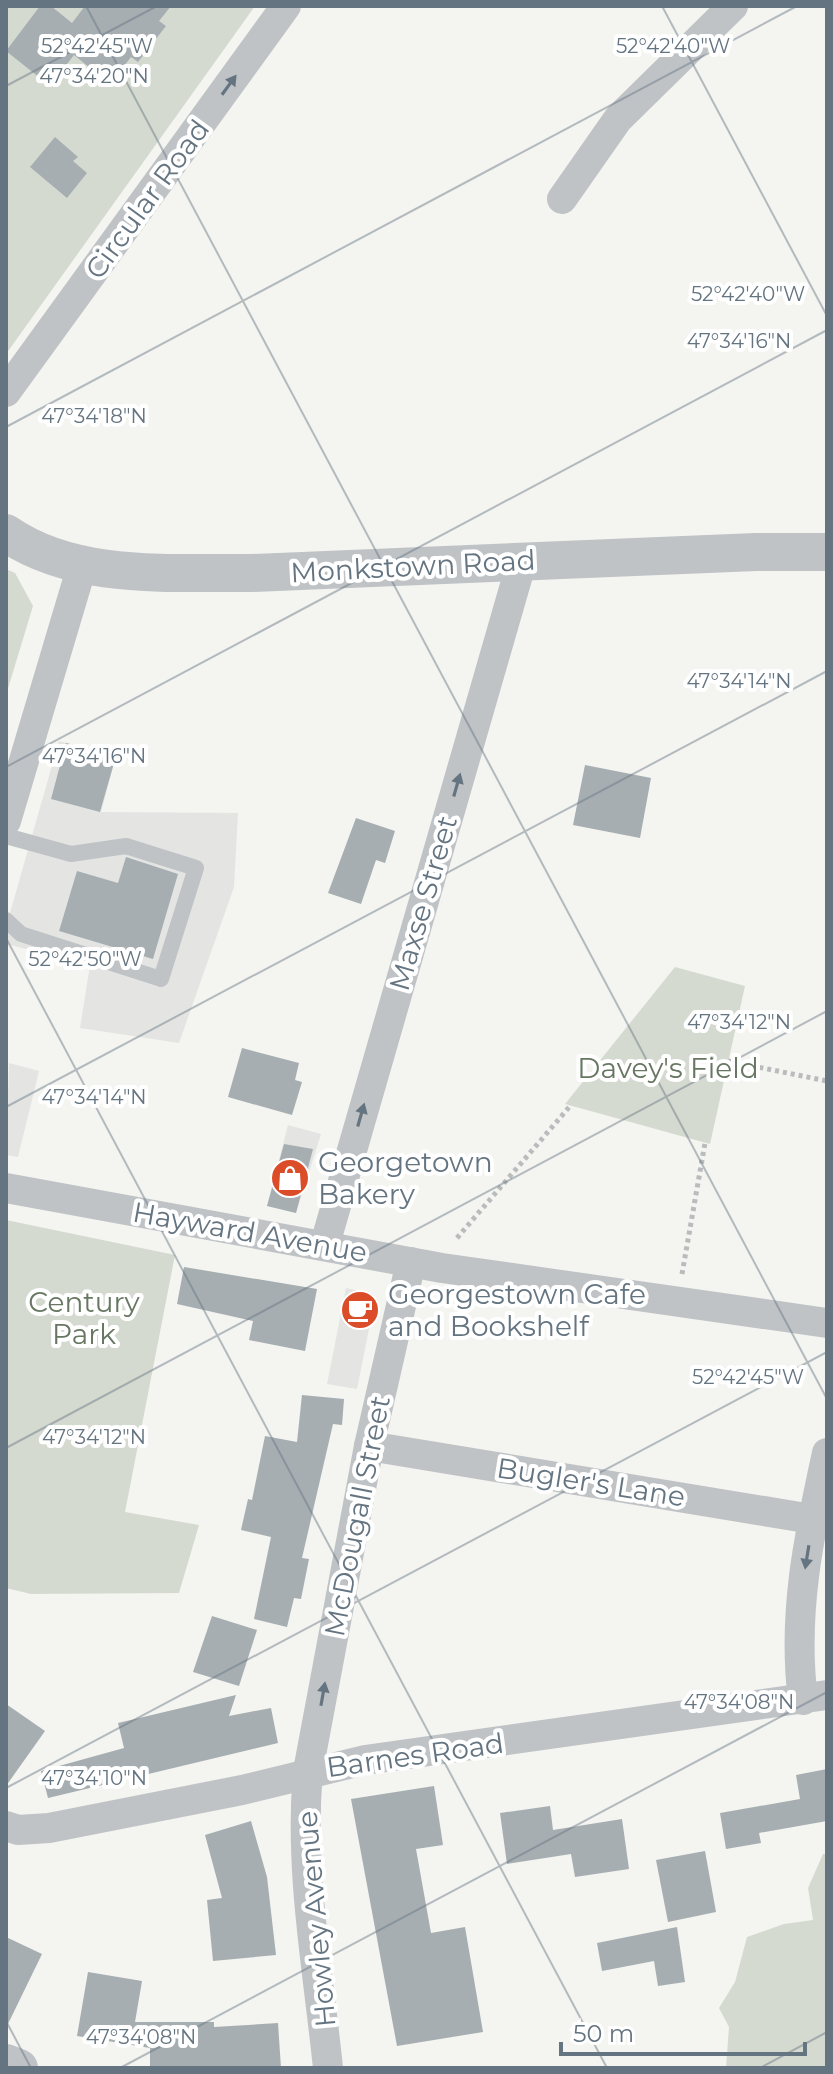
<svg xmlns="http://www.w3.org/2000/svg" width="833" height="2074" viewBox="0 0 833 2074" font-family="Montserrat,sans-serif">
<rect width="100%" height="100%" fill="#f4f4f0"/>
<!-- built -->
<g fill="#e4e5e3">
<polygon points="59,741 116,756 101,812 238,813 234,887 179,1043 80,1028 90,965 6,944 6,927"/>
<polygon points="9,1063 39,1071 18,1157 6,1155"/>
<polygon points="288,1125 321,1134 296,1213 267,1206"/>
<polygon points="346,1288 372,1294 375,1299 357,1389 327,1384"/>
</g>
<!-- green -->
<g fill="#d5dad1">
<polygon points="6,6 255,6 6,354"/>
<polygon points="6,569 15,573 33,606 6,695"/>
<polygon points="675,967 745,986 710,1144 565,1104"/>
<polygon points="6,1220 175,1255 125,1512 199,1525 179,1593 31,1594 6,1588"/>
<polygon points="823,1854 827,1854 827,2068 726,2068 729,2027 719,2008 735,1982 747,1937 784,1924 813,1920 808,1888"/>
</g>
<!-- building -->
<g fill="#a6aeb2">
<polygon points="40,6 51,6 72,23 85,6 171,6 159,21 166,26 138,62 131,57 110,84 74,55 50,86 6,51"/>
<polygon points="55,137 78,157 73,161 87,173 67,198 30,167"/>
<polygon points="66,743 116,756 100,812 51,799"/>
<polygon points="585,765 651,778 640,838 573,825"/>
<polygon points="356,818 395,831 385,863 376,860 361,904 328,893"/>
<polygon points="126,857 178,874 153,959 59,931 77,871 118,883"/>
<polygon points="242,1048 299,1063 295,1080 302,1082 292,1115 228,1097"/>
<polygon points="284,1144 313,1149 296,1213 267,1206"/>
<polygon points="184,1267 317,1289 305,1351 249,1340 253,1321 177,1304"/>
<polygon points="302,1395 344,1399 342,1425 333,1424 302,1558 309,1559 301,1599 294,1598 287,1627 254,1619 271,1537 241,1530 248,1499 252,1500 265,1436 297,1442"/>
<polygon points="212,1616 257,1630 239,1686 193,1672"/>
<polygon points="236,1695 229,1716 271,1708 278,1743 48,1798 41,1771 124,1748 118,1723"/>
<polygon points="6,1704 45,1731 6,1786"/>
<polygon points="827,1769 827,1821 759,1833 761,1843 726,1849 720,1813 800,1799 796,1775"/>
<polygon points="434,1786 443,1845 416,1849 431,1933 465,1927 483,2032 397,2046 351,1799"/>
<polygon points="550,1806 553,1830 622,1819 629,1869 575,1877 571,1854 507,1864 500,1813"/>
<polygon points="251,1821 267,1877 276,1955 213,1961 207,1900 222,1898 205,1835"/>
<polygon points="705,1851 716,1912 668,1922 656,1860"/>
<polygon points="677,1927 685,1982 658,1986 654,1961 602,1971 597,1943"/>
<polygon points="6,1937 42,1954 6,2028"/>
<polygon points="88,1972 142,1981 135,2022 214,2022 214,2027 278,2023 281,2068 150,2068 150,2048 77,2036"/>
</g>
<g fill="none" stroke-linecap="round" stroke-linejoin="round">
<!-- path -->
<g stroke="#b9bbbd" stroke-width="5" stroke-dasharray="4 4" stroke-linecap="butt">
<polyline points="728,1061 827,1081"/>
<polyline points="457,1238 571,1105"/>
<polyline points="682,1274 705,1143"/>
</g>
<!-- service -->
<polyline stroke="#bfc3c6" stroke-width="16" points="6,836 71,854 126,846 196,868 161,979 21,934 6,920"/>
<!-- minor -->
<g stroke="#bfc3c6" stroke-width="30">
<polyline points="562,199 618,119 733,6"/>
<polyline points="6,392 286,6"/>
<polyline points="6,821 82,566"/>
<polyline points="6,1188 442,1268 827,1323"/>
<polyline points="325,1244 522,561"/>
<polyline points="369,1446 812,1519"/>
<path d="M803,1700C792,1615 809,1535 827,1453"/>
<polyline points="6,1826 18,1830 49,1828 242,1790 365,1760 827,1695"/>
<path d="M328,2068C318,1970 299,1870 308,1771L369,1446L411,1262"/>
</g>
<!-- tertiary -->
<g stroke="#bfc3c6" stroke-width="38">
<path d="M6,533C75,581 170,572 252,573L756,552H827"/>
<polyline points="6,2063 19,2068"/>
</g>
</g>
<!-- one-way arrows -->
<defs><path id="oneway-solid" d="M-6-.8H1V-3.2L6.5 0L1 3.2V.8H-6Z" transform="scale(2)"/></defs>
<g fill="#647480">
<use href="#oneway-solid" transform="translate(229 85) rotate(-54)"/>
<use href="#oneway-solid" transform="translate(457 785) rotate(-74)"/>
<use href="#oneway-solid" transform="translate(361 1115) rotate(-74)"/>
<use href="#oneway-solid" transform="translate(807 1557) rotate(99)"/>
<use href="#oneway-solid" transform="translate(323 1694) rotate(-80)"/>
</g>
<!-- ticks -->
<path fill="none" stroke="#647480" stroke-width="2" stroke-opacity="0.45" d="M86,6L827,1399M662,6L827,316M6,86L157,6M6,427L797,6M6,767L827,330M6,938L607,2068M6,1107L827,671M6,1448L827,1011M6,1788L827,1352M6,2021L31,2068M120,2068L827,1692M760,2068L827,2032"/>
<!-- icons -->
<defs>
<symbol id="shop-disc" viewBox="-11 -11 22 22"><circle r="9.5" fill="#db4c29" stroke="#fff"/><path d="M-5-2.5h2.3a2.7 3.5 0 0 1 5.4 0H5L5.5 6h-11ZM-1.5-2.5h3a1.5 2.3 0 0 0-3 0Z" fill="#fff"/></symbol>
<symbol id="cafe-disc" viewBox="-11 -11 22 22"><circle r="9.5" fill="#db4c29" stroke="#fff"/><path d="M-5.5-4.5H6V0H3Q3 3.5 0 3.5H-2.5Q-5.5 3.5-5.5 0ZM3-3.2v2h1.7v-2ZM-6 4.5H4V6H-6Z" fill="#fff"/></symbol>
</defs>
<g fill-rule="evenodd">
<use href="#shop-disc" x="268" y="1156" width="44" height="44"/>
<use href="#cafe-disc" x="338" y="1288" width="44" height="44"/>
</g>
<g text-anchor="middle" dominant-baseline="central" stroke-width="8" stroke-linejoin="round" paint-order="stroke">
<!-- street labels -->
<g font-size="28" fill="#647480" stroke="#fff">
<text transform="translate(147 199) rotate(-54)">Circular Road</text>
<text transform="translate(413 566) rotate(-3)">Monkstown Road</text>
<text transform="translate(423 903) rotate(-74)">Maxse Street</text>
<text transform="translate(250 1232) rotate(10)">Hayward Avenue</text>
<text transform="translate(591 1482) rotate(9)">Bugler's Lane</text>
<text transform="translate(357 1516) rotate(-79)">McDougall Street</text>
<text transform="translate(415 1755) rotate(-8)">Barnes Road</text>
<text transform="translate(316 1919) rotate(-95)">Howley Avenue</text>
</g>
<!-- park labels -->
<g font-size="28" fill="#677762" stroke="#fff">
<text x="668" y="1068">Davey's Field</text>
<text x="84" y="1302">Century<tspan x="84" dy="32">Park</tspan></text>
</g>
<!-- poi labels -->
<g font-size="28" fill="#647480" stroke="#fff" text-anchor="start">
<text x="318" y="1162">Georgetown<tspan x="318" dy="32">Bakery</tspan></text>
<text x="388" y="1294">Georgestown Cafe<tspan x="388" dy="32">and Bookshelf</tspan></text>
</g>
</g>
<g font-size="20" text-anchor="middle" fill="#647480" stroke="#fff" stroke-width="8" stroke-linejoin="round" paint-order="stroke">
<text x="97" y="53">52°42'45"W</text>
<text x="673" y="53">52°42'40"W</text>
<text x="94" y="83">47°34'20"N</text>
<text x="748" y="301">52°42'40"W</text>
<text x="739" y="348">47°34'16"N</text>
<text x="94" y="423">47°34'18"N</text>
<text x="739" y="688">47°34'14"N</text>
<text x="94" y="763">47°34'16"N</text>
<text x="85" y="966">52°42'50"W</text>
<text x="739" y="1029">47°34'12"N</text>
<text x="94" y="1104">47°34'14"N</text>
<text x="748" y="1384">52°42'45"W</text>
<text x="94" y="1444">47°34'12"N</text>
<text x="739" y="1709">47°34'08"N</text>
<text x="94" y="1785">47°34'10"N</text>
<text x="141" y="2044">47°34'08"N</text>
</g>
<!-- border -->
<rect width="833" height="2074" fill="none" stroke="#647480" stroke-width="16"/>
<!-- scale -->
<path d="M561 2042v12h244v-12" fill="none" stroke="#647480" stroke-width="4"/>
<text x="573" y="2042" font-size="24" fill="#647480" stroke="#ffffff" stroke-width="6" paint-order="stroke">50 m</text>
</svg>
